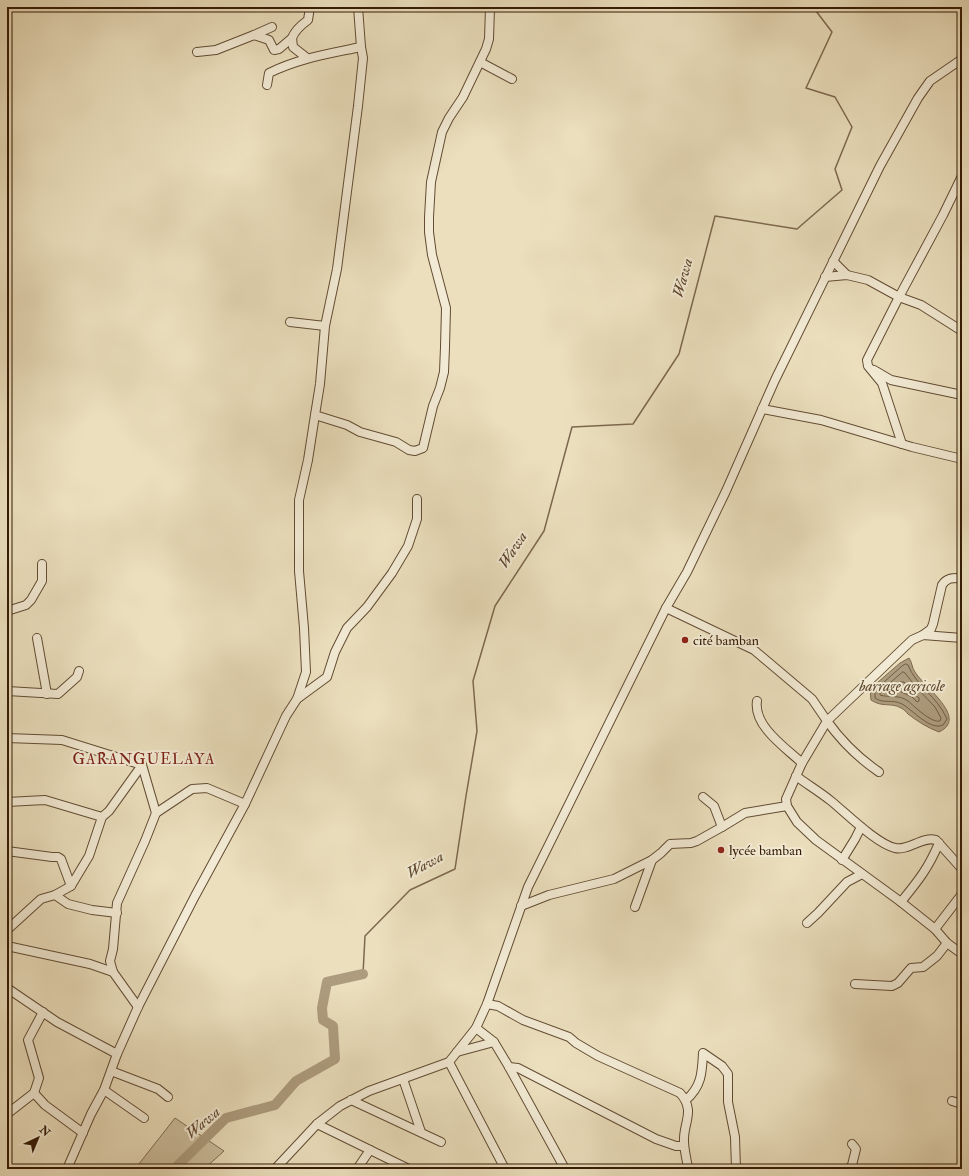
<svg xmlns="http://www.w3.org/2000/svg" width="969" height="1176" viewBox="0 0 969 1176" font-family="'IM FELL Double Pica',serif">
<rect width="100%" height="100%" fill="#ebdfbd"/>
<filter id="stains"><feTurbulence type="fractalNoise" baseFrequency=".005" numOctaves="4"/><feColorMatrix values="0 0 0 0 .2 0 0 0 0 .09 0 0 0 0 .02 0 0 0 .5 -.17"/></filter>
<radialGradient id="worn" r=".72"><stop offset=".6" stop-color="#630" stop-opacity="0"/><stop offset="1" stop-color="#630" stop-opacity=".3"/></radialGradient>
<!-- green -->
<polygon fill="#ccbe9e" stroke="#806c52" points="175,1118 224,1151 204,1169 135,1169"/>
<!-- water -->
<path fill="#ad9c7e" stroke="#7d684e" d="M909,658C912,662 912,668 915,672C924,687 969,718 939,732C928,728 917,721 908,714C906,712 904,709 901,708C891,702 883,708 871,700L870,689L900,663Z"/>
<g fill="none" stroke-linecap="round" stroke-linejoin="round">
<!-- shore -->
<g stroke="#715c42" stroke-width="1">
<path d="M906,664L908,665C916,686 937,696 947,719L943,725C930,731 913,710 902,704C893,699 883,704 875,698V690L902,666Z"/>
<path d="M903,672L905,673L916,687L935,707L941,718L940,721C931,723 915,707 908,701C898,694 889,698 880,695V692Z"/>
<polygon points="901,682 904,682 914,694 919,698 919,701 917,702 912,697 895,689 895,687"/>
</g>
<!-- stream -->
<polyline stroke="#7d684e" stroke-width="1.5" points="363,974 365,936 410,890 455,869 466,796 477,731 473,681 495,606 544,531 572,427 633,424 679,354 715,216 797,229 842,190 835,169 852,127 835,97 806,88 832,32 813,7"/>
<!-- river -->
<polyline stroke="#ad9c7e" stroke-width="10" points="174,1169 226,1118 275,1105 296,1081 335,1059 333,1026 323,1020 322,1008 327,982 363,974"/>
<defs>
<g id="minor">
<polyline points="254,35 272,27"/>
<path d="M292,38C295,30 301,25 308,20L310,7"/>
<polyline points="197,52 216,50 254,35 269,40 274,50 279,49 292,38 293,47 307,58"/>
<polyline points="480,62 512,79"/>
<path d="M267,85L269,73C300,58 328,54 361,47"/>
<polyline points="833,261 847,275"/>
<polyline points="825,277 847,275 868,280 899,297 921,305 962,331"/>
<polyline points="290,322 325,326"/>
<polyline points="874,370 891,380 962,395"/>
<polyline points="762,409 821,420 912,447 962,459"/>
<polyline points="315,415 347,425 360,432 396,442 409,450 415,451 423,448 433,406 440,388 444,372 445,347 446,308 432,255 429,232 429,217 431,182 442,132 449,118 463,97 486,49 489,39 490,7"/>
<polyline points="902,444 882,383 868,366 867,360 899,297 943,215 962,176"/>
<polyline points="666,608 754,650 812,699 827,721 802,763 786,799 787,806 797,822 816,840 901,902 935,929 947,943 962,954"/>
<polyline points="7,611 26,605 31,600 42,581 42,564"/>
<path d="M923,635L931,629L933,624L942,585C947,577 954,578 962,578"/>
<polyline points="37,638 47,694"/>
<polyline points="7,691 58,694 77,677 79,671"/>
<polyline points="297,699 327,677 335,652 347,628 367,607 392,573 408,546 417,519 417,499"/>
<path d="M757,701C753,726 786,748 802,763"/>
<polyline points="7,738 62,740 142,765 156,813 145,841 117,903 113,949 110,961 113,972"/>
<path d="M879,772C857,757 842,742 827,721L912,640L923,635L962,638"/>
<path d="M796,776C808,785 820,792 831,801C847,814 877,844 895,848C909,851 922,836 936,840L962,869"/>
<polyline points="703,797 714,806 722,827"/>
<polyline points="7,802 45,800 102,817 89,856 71,886 55,895 41,899 7,930"/>
<polyline points="156,813 192,789 207,788 245,804"/>
<polyline points="102,817 109,811 142,765"/>
<polyline points="7,851 52,857 58,857 61,859 71,886"/>
<polyline points="842,860 855,839 861,827"/>
<polyline points="55,895 68,904 92,910 117,913"/>
<path d="M901,902C918,881 928,869 939,843"/>
<polyline points="521,906 549,895 614,879 652,860 661,853 670,844 691,843 697,841 722,827 745,813 787,806"/>
<polyline points="635,907 652,860"/>
<polyline points="807,923 818,913 847,882 862,874"/>
<polyline points="935,929 962,894"/>
<polyline points="7,946 90,964 113,972 138,1007"/>
<polyline points="855,984 892,986 898,983 911,968 923,967 937,956 947,943"/>
<polyline points="7,988 57,1022 117,1054"/>
<path d="M487,1004L498,1006L523,1020L569,1037L576,1043L598,1056L680,1093C696,1111 683,1123 684,1141C684,1150 687,1160 688,1169"/>
<polyline points="476,1028 494,1042 509,1067 565,1169"/>
<polyline points="457,1052 494,1042"/>
<polyline points="449,1062 505,1169"/>
<polyline points="509,1067 518,1068 656,1139 676,1146 684,1146"/>
<polyline points="111,1071 158,1089 168,1097"/>
<polyline points="403,1079 421,1132"/>
<polyline points="104,1090 144,1118"/>
<polyline points="34,1093 45,1105 83,1133"/>
<polyline points="351,1100 441,1142"/>
<path d="M686,1100C702,1086 702,1072 703,1053L722,1066L728,1074V1102L735,1137L736,1169"/>
<polyline points="952,1101 962,1104"/>
<polyline points="7,1114 34,1093 39,1078 28,1040 43,1012"/>
<polyline points="317,1124 409,1169"/>
<polyline points="67,1169 91,1114 104,1090 117,1054 138,1007 195,896 245,804 286,716 297,699 306,672 304,628 299,571 299,500 308,460 315,415 320,384 325,326 337,269 358,106 363,58 361,47 358,7"/>
<polyline points="275,1169 317,1124 340,1106 369,1091 449,1062 476,1028 487,1004 528,887 666,608 687,572 726,491 775,380 880,166 918,98 930,81 962,59"/>
<polyline points="357,1169 370,1150"/>
<polyline points="849,1169 852,1165 856,1149 852,1144"/>
</g>
</defs>
<!-- minor casing -->
<use href="#minor" stroke="#624c33" stroke-width="10"/>
<!-- minor -->
<use href="#minor" stroke="#f2ead4" stroke-width="8"/>
</g>
<!-- markers -->
<g fill="#8f2418" stroke="#f2ead4" stroke-width="1.5">
<circle cx="685" cy="640" r="4"/>
<circle cx="721" cy="850" r="4"/>
</g>
<g text-anchor="middle" dominant-baseline="central" stroke-width="4" stroke-linejoin="round" paint-order="stroke">
<!-- poi labels -->
<g font-size="14" fill="#351b05" stroke="#f2ead4" text-anchor="start">
<text x="693" y="640">cité bamban</text>
<text x="729" y="850">lycée bamban</text>
</g>
<!-- water labels -->
<g font-size="15" font-style="italic" fill="#5f482f" stroke="#f2ead4">
<text transform="translate(683 278) rotate(-75)">Wawa</text>
<text transform="translate(513 550) rotate(-57)">Wawa</text>
<text x="902" y="686">barrage agricole</text>
<text transform="translate(425 865) rotate(-29)">Wawa</text>
<text transform="translate(203 1123) rotate(-41)">Wawa</text>
</g>
<!-- neighbourhood labels -->
<g font-size="15" letter-spacing="1" fill="#7a1f14" stroke="#f2ead4">
<text x="144" y="759">GARANGUELAYA</text>
</g>
</g>
<!-- margin -->
<rect width="969" height="1176" fill="none" stroke="#ebdfbd" stroke-width="24"/>
<rect x="8" y="8" width="953" height="1160" fill="none" stroke="#351b05" stroke-width="2"/>
<rect x="12" y="12" width="945" height="1152" fill="none" stroke="#351b05"/>
<!-- north arrow -->
<g transform="translate(38 1138) rotate(44)" stroke="#f2ead4" stroke-width="3" paint-order="stroke">
<path d="M0-3L7 15L0 10L-7 15Z" fill="#351b05"/>
<text y="-6" font-size="11" font-weight="bold" text-anchor="middle" fill="#351b05">N</text>
</g>
<rect width="100%" height="100%" filter="url(#stains)"/>
<rect width="100%" height="100%" fill="url(#worn)"/>
</svg>
